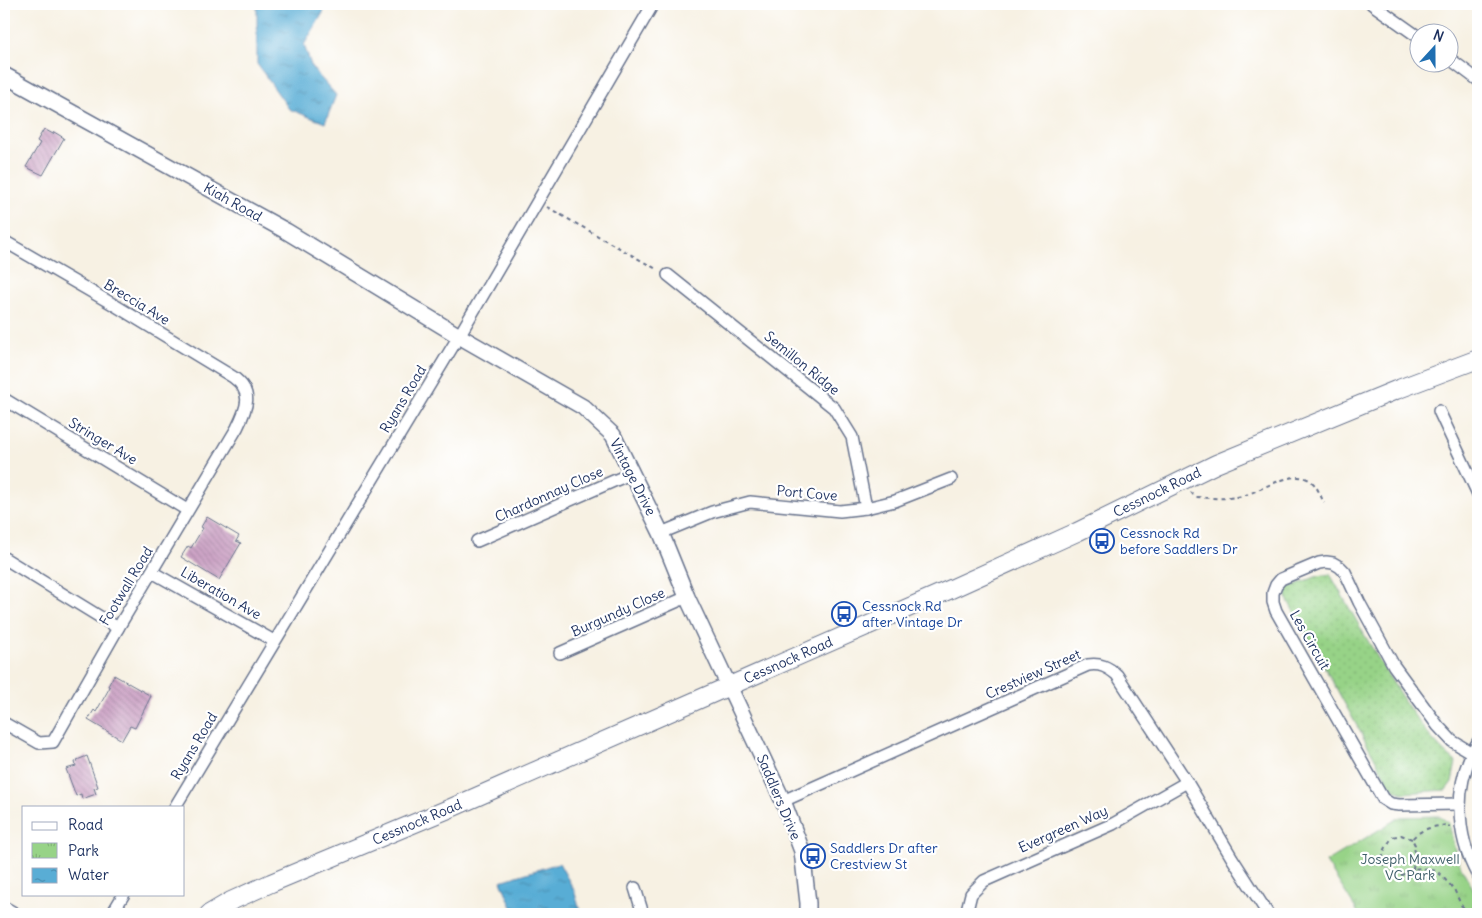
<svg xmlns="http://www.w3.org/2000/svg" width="1482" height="918" viewBox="0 0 1482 918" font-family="Delius,sans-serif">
<defs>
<pattern id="grass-dots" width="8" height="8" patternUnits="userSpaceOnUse" patternTransform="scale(1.25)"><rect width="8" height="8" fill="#97d387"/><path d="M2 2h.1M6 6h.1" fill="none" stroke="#82b577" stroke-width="1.8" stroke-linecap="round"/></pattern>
<pattern id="park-tufts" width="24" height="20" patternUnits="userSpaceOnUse" patternTransform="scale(1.25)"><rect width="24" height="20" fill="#97d387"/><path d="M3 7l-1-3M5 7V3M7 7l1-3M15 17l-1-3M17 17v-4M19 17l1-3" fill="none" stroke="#82b577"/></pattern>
<pattern id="water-ripples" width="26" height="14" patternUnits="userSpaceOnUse" patternTransform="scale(1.25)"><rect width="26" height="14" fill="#59add5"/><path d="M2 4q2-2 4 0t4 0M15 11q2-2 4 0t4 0" fill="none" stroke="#498db0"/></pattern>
<pattern id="building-back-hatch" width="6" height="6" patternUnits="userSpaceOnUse" patternTransform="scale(1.25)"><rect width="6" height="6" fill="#c99cc1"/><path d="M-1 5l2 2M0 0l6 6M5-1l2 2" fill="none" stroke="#a280a0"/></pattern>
</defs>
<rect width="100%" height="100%" fill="#fff"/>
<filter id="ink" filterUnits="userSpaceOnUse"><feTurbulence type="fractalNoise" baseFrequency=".02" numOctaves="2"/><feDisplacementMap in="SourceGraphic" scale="10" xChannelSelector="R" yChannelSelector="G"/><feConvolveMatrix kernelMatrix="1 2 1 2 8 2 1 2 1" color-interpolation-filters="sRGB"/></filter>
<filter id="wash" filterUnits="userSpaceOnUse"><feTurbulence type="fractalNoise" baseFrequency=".0096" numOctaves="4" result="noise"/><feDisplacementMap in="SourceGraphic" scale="20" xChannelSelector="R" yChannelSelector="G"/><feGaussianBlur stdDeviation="1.12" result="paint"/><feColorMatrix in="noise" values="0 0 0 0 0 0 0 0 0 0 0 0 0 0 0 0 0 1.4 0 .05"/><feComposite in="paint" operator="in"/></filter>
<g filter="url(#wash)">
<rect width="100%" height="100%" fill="#f7f1e3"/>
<!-- grass -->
<path fill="url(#grass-dots)" stroke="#598172" d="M1330,574C1353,614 1375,655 1400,694C1417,720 1432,743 1456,762L1452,782L1446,790L1403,793L1395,790L1389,784L1287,599V588L1318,576Z"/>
<!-- park -->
<polygon fill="url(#park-tufts)" stroke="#598172" points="1439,816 1449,823 1456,855 1462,869 1478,897 1478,914 1359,914 1326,862 1400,817"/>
<!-- water -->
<g fill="url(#water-ripples)" stroke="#3a6e9a">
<polygon points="257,4 324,4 323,13 304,45 312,68 336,95 325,123 289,109 257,64"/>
<polygon points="559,863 574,890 581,914 515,914 501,881"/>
</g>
<g id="blocks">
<!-- building -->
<g fill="url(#building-back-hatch)">
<polygon points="44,129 53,134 54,132 64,138 43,175 26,167 40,143 37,141"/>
<polygon points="207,517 239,536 236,541 241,543 219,580 181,557 188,546 191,548 203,528 201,527"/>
<polygon points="114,675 151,696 135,728 130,726 122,740 88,720 94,710 96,712 110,687 108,686"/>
<polygon points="87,756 98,787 94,788 96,794 82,799 81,794 76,796 66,769 76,766 75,762 78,761 77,760"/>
</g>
</g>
</g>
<g filter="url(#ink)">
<use href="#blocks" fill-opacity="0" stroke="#68738d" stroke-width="1"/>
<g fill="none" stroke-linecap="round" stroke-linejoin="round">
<defs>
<g id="street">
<polyline points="1372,4 1420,38"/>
<polyline points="1450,59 1478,80"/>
<path d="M4,241L116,306L233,377C254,392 247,408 237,428L118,628L53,742L39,743L4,723"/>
<polyline points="668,275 834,408 852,437 866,508"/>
<polyline points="4,399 187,510"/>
<polyline points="1439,411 1478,494"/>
<polyline points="661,533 712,512 750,502 840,511 866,508 895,501 951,479"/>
<polyline points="477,541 632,473"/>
<polyline points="4,558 118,628"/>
<polyline points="152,572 274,641"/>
<polyline points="560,653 687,597"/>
<path d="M1478,742C1453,783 1455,835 1478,876"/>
<path d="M783,801L1088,665C1100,663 1108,667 1117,675L1187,782L1232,858L1268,914"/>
<polyline points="1459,804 1399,805 1391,804 1383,799 1276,611 1273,602 1273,593 1276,585 1281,579 1319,563 1326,562 1333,563 1340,567 1345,572 1359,602 1394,666 1438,726 1452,741 1472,753"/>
<polyline points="175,807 459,336 653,4"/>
<polyline points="635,888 643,914"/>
<polyline points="4,907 16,914"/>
<polyline points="112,914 124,894"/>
<polyline points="966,914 971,894 984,881 1113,824 1187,782"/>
</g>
<polyline id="secondary" points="4,75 286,231 459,336 583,407 613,435 661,533 687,597 783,801 802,851 808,903 808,914"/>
<polyline id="primary" points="209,914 231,901 271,883 451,808 951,589 1077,532 1216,464 1396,390 1478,359"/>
</defs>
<!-- street casing -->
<use href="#street" stroke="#68738d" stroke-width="14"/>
<!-- secondary casing -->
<use href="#secondary" stroke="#68738d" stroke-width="18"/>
<!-- primary casing -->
<use href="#primary" stroke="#68738d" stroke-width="20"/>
<!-- path -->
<g stroke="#68738d" stroke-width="2" stroke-dasharray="4 4" stroke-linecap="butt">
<polyline points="547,207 658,270"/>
<polyline points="1475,381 1478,379"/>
<path d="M1191,492L1195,497C1211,498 1229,500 1245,495C1263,490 1297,466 1313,483C1318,488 1321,497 1324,503"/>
<path d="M1412,839L1401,835L1393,837C1380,853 1376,869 1400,876L1413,869L1421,868L1437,871L1454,889L1461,905L1465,909L1477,914"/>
<path d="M1413,869L1415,845L1412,839C1421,828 1436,826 1449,825V827"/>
</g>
<!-- street -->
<use href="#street" stroke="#fff" stroke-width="11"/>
<!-- secondary -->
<use href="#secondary" stroke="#fff" stroke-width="15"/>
<!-- primary -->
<use href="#primary" stroke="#fff" stroke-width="18"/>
</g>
</g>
<!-- icons -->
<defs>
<symbol id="bus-ring" viewBox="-11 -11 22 22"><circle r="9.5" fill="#fff" stroke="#1a4fb4" stroke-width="1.5"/><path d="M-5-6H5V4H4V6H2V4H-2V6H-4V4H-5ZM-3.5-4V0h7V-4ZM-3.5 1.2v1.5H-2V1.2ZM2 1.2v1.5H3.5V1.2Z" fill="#1a4fb4"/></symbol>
</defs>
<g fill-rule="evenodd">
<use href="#bus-ring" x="1088" y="527" width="28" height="28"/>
<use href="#bus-ring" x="830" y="600" width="28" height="28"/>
<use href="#bus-ring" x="799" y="842" width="28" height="28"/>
</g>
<g text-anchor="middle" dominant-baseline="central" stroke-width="4.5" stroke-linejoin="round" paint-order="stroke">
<!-- street labels -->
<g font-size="14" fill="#1b2f5e" stroke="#fff">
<text transform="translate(233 202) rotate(29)">Kiah Road</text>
<text transform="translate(137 302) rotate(31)">Breccia Ave</text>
<text transform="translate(802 363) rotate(39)">Semillon Ridge</text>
<text transform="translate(403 399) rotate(-59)">Ryans Road</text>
<text transform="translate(103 441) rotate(31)">Stringer Ave</text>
<text transform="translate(633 477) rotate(63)">Vintage Drive</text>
<text transform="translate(1157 492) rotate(-26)">Cessnock Road</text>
<text transform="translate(807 493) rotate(5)">Port Cove</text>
<text transform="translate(549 494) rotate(-24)">Chardonnay Close</text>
<text transform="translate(126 586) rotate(-59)">Footwall Road</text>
<text transform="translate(221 593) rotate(30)">Liberation Ave</text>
<text transform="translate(618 612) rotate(-24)">Burgundy Close</text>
<text transform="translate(1310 640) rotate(60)">Les Circuit</text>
<text transform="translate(788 660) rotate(-24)">Cessnock Road</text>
<text transform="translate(1033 674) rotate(-24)">Crestview Street</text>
<text transform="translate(194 746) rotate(-59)">Ryans Road</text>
<text transform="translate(779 797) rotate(67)">Saddlers Drive</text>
<text transform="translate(417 822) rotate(-23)">Cessnock Road</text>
<text transform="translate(1063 829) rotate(-24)">Evergreen Way</text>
</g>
<!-- transit labels -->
<g font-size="14" fill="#164399" stroke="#fff" text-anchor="start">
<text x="1120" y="533">Cessnock Rd<tspan x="1120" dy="16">before Saddlers Dr</tspan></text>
<text x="862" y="606">Cessnock Rd<tspan x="862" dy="16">after Vintage Dr</tspan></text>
<text x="830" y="848">Saddlers Dr after<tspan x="830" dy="16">Crestview St</tspan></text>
</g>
<!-- park labels -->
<g font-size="14" fill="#40606a" stroke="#fff">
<text x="1410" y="859">Joseph Maxwell<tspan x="1410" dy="16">VC Park</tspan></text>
</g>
</g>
<!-- margin -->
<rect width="1482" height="918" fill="none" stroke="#fff" stroke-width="20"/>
<!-- legend -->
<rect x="22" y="806" width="162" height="90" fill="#ffffff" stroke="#a4acbf"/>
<rect x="32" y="822" width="25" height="8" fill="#ffffff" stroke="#a4acbf"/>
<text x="68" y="830" font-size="15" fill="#1b2f5e">Road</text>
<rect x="32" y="843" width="25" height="15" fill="url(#park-tufts)" stroke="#a4acbf"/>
<text x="68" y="856" font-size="15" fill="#1b2f5e">Park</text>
<rect x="32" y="868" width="25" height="15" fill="url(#water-ripples)" stroke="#a4acbf"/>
<text x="68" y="880" font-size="15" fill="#1b2f5e">Water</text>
<!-- north arrow -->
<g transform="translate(1434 48) rotate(21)"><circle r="24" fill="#ffffff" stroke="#a4acbf"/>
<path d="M0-4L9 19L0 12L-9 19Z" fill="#1f6fb2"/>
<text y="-8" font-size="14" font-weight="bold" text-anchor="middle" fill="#1b2f5e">N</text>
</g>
</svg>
